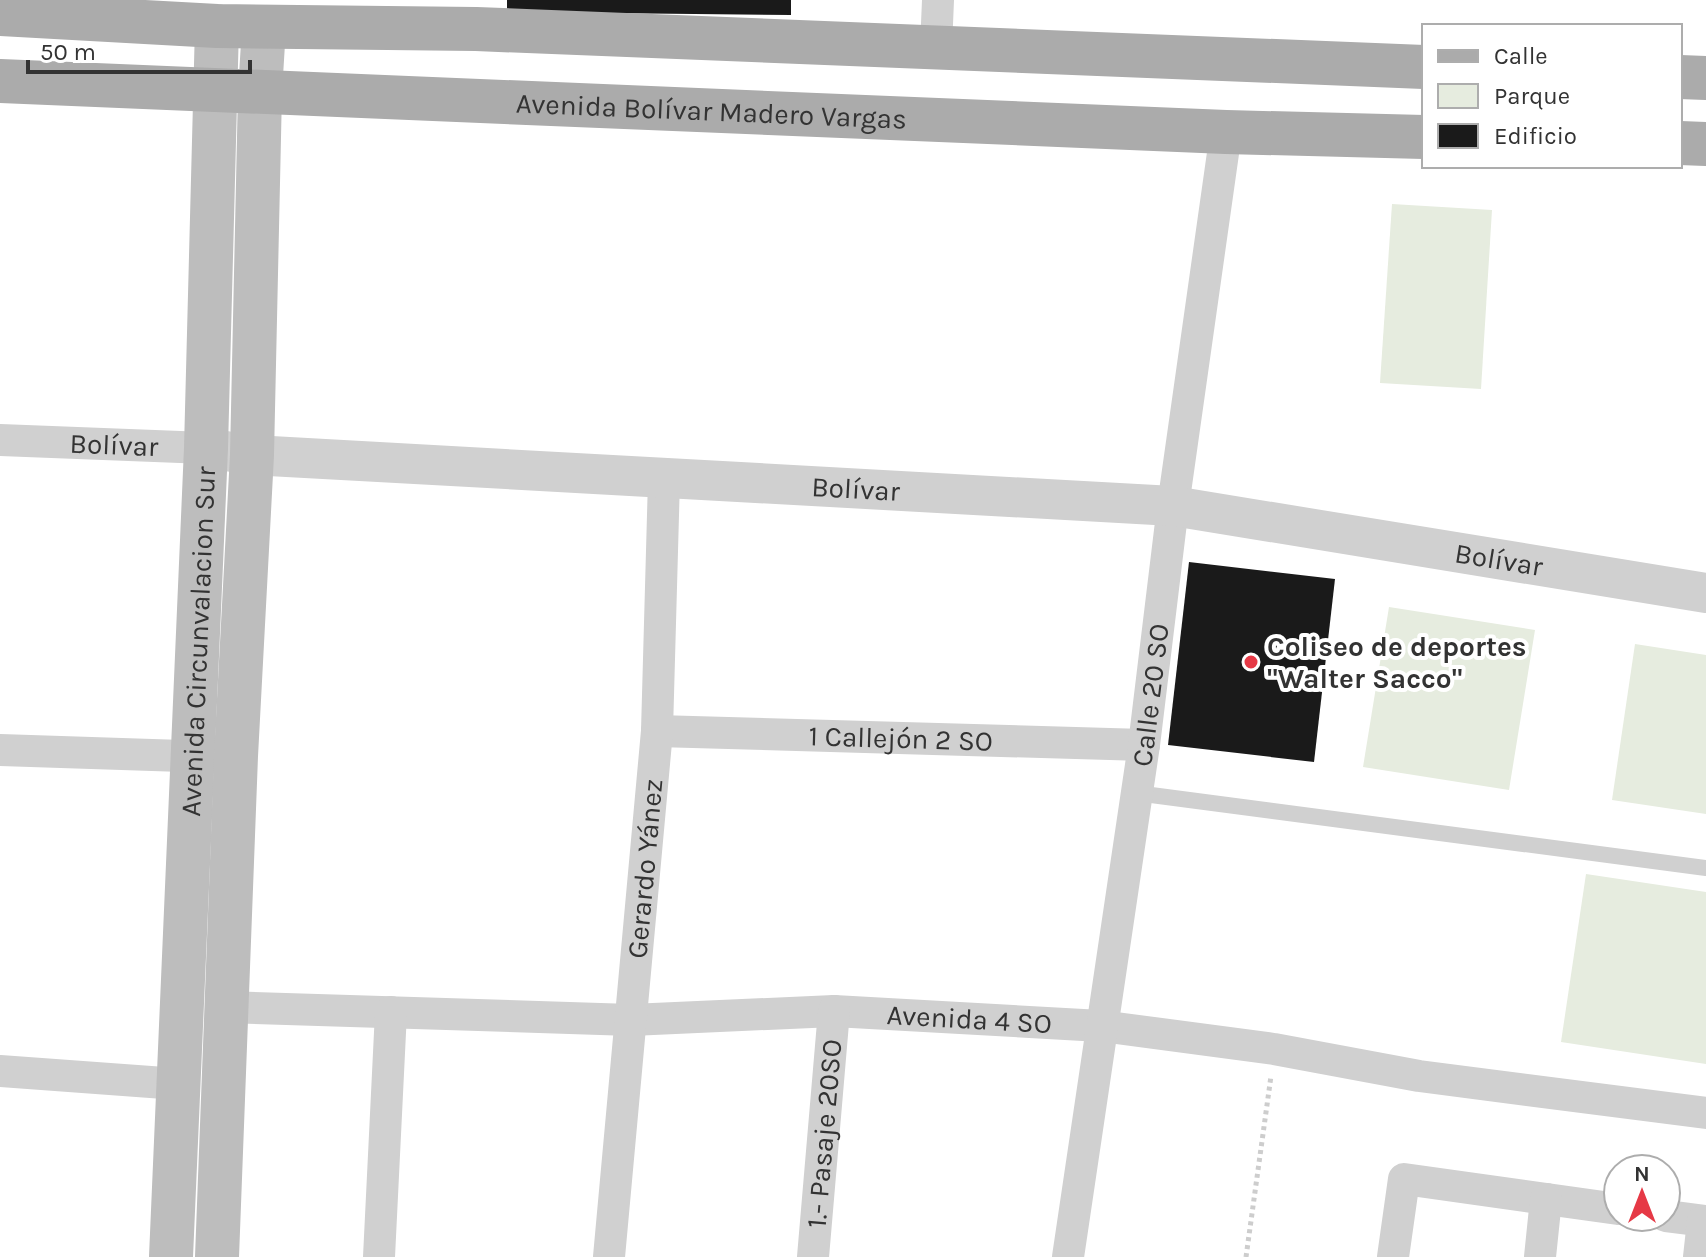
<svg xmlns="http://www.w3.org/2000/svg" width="1706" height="1257" viewBox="0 0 1706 1257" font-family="Karla,sans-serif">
<rect width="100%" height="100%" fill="#fff"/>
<!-- green -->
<g fill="#e6ecdf">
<polygon points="1392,204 1492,210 1481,389 1380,383"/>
<polygon points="1389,607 1535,630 1509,790 1363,767"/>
<polygon points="1635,644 1706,655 1706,814 1612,800"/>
<polygon points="1586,874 1706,892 1706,1064 1561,1042"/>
</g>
<!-- building -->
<g fill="#1a1a1a">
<polygon points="507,0 791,0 791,15 507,12"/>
<polygon points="1189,562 1335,579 1314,762 1168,745"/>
</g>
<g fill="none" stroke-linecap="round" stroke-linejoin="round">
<!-- path -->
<polyline stroke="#cdcdcd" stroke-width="5" stroke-dasharray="4 4" stroke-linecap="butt" points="1246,1257 1271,1076"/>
<!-- service -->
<polyline stroke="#d0d0d0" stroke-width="16" points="1136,793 1706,868"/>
<!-- minor -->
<g stroke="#d0d0d0" stroke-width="32">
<polyline points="936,48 938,0"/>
<path id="s1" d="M0,440L206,448"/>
<path id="s2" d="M657,731L1144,745"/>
<polyline points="0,750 213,757"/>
<path id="s3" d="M226,1007L631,1020L834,1011L1101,1026L1274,1049L1419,1076L1706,1113"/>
<polyline points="0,1071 178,1084"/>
<polyline points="1666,1216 1706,1221"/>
<polyline points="379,1257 391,1012"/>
<path id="s4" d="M609,1257L657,731L664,479"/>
<path id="s5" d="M813,1257L834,1011"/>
<path id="s6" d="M1068,1257L1144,745L1173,506L1226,132"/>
<polyline points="1393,1257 1404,1179 1618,1209"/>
<polyline points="1540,1257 1546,1199"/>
<polyline points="1699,1257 1703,1221"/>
</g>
<!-- tertiary -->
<path stroke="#d0d0d0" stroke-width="40" id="s7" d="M219,450L252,455L1173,506L1706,593"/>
<!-- secondary -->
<g stroke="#bdbdbd" stroke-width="44">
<path id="s8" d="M171,1257L206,448L217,26"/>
<polyline points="217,1257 236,756 252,455 260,92 264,27"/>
</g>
<!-- primary -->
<g stroke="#ababab" stroke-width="44">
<polyline points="0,14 217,26 476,29 1424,67"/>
<polyline points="1680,77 1706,78"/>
<path id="s9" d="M0,81L1226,132L1424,137"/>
<polyline points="1680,143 1706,144"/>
</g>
</g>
<!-- markers -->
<circle fill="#e63946" stroke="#fff" stroke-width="3" cx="1251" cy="662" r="8"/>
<g text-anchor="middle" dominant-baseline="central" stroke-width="8" stroke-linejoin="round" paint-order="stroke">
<!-- street labels -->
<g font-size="28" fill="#333" stroke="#fff">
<text stroke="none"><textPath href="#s9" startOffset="712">Avenida Bolívar Madero Vargas</textPath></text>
<text stroke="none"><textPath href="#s1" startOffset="114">Bolívar</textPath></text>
<text stroke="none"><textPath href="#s7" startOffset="638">Bolívar</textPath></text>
<text stroke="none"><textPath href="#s7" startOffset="1286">Bolívar</textPath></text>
<text stroke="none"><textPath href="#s8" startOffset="616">Avenida Circunvalacion Sur</textPath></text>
<text stroke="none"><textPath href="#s6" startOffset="568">Calle 20 SO</textPath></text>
<text stroke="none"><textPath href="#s2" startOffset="244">1 Callejón 2 SO</textPath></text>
<text stroke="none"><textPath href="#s4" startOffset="390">Gerardo Yánez</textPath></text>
<text stroke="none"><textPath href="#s3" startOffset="744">Avenida 4 SO</textPath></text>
<text stroke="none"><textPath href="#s5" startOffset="124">1.- Pasaje 20SO</textPath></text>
</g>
<!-- poi labels -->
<g font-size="28" font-weight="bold" fill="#333" stroke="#fff" text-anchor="start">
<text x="1267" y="646">Coliseo de deportes<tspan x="1267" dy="32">"Walter Sacco"</tspan></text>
</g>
</g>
<!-- legend -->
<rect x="1422" y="24" width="260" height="144" fill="#ffffff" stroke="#adadad" stroke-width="2"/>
<rect x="1438" y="50" width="40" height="12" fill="#ababab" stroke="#adadad" stroke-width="2"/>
<text x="1494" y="64" font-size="24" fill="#333333">Calle</text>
<rect x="1438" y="84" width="40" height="24" fill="#e6ecdf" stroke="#adadad" stroke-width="2"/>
<text x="1494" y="104" font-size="24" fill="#333333">Parque</text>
<rect x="1438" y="124" width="40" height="24" fill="#1a1a1a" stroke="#adadad" stroke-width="2"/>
<text x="1494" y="144" font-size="24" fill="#333333">Edificio</text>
<!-- north arrow -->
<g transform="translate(1642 1193)"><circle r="38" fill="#ffffff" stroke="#adadad" stroke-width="2"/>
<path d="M0-6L14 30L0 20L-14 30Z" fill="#e63946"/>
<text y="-12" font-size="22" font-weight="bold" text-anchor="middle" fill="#333333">N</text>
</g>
<!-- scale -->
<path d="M28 60v12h222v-12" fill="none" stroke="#333333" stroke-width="4"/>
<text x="40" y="60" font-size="24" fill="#333333" stroke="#ffffff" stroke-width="6" paint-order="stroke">50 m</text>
</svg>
